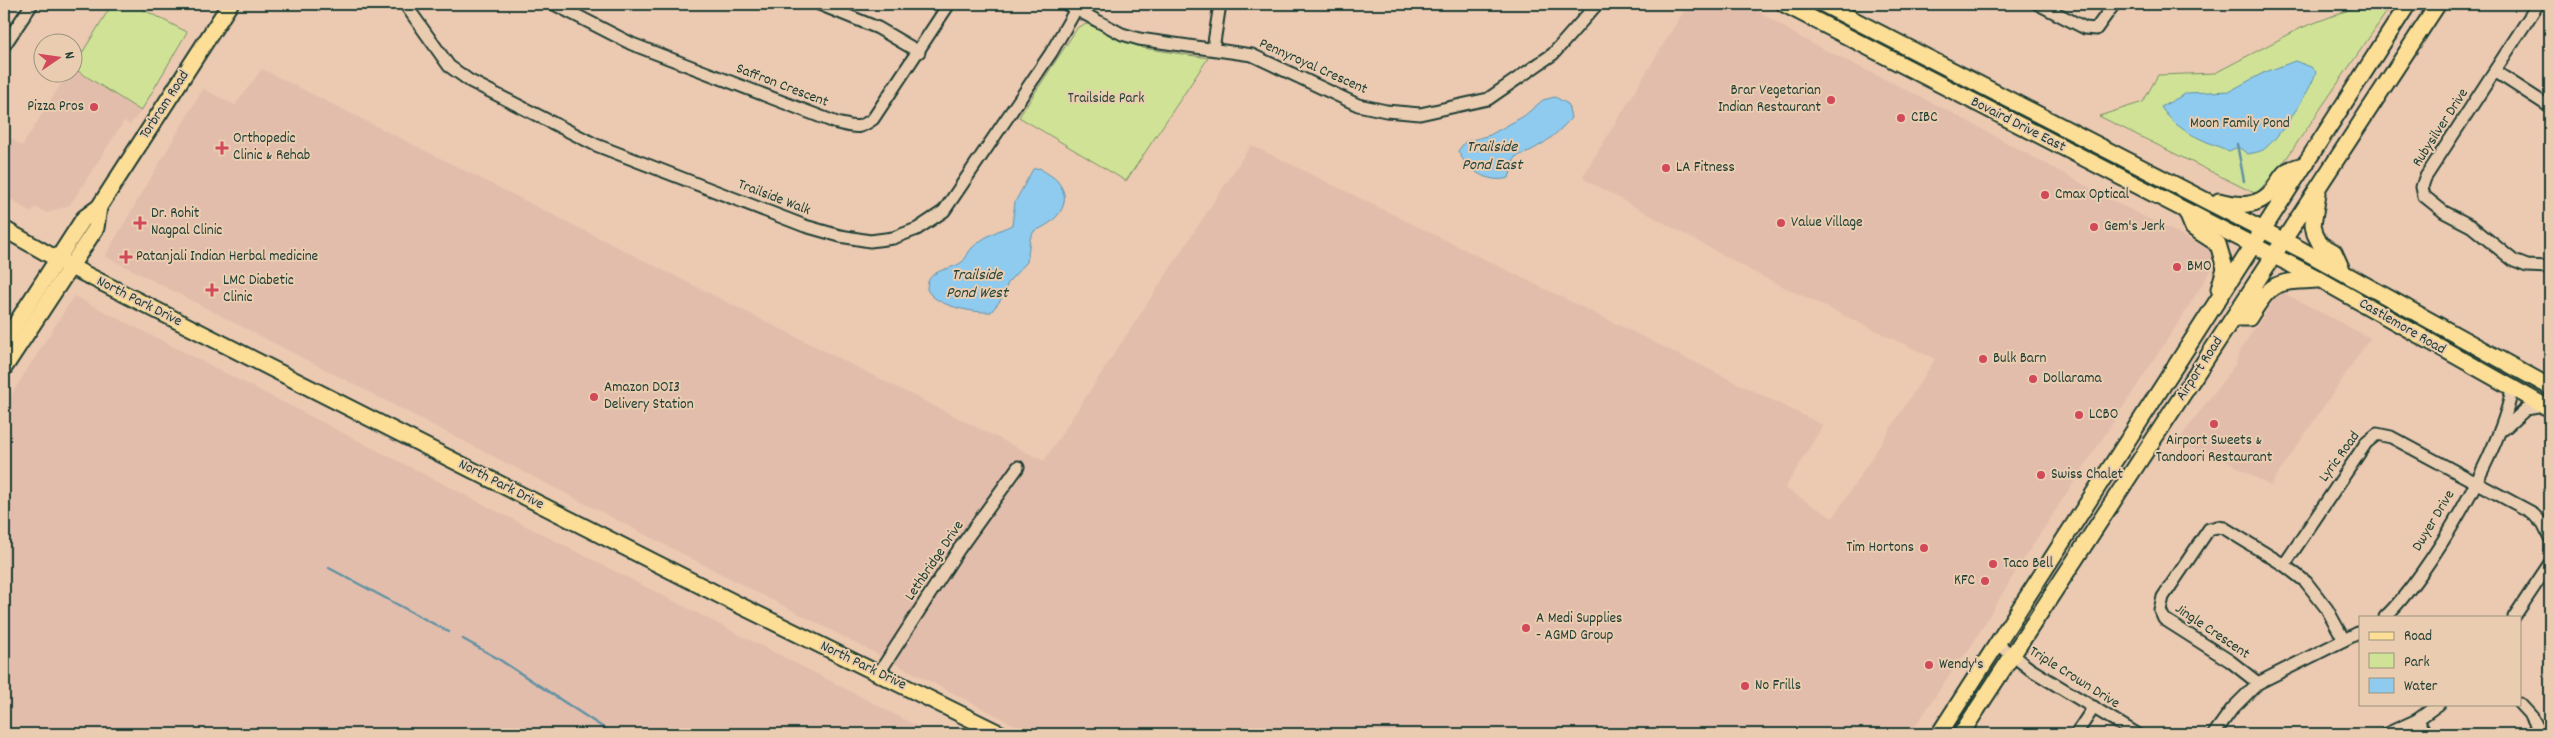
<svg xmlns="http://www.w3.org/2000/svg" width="2554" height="738" viewBox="0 0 2554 738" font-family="Dekko,sans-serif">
<rect width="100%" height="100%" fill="#ecc9b1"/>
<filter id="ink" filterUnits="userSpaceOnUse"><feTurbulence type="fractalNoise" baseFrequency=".02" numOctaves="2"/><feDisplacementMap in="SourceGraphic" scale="10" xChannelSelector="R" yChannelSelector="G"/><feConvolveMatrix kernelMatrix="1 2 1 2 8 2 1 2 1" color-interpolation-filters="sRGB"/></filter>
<g filter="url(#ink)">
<!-- built -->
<g fill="#e3bdab">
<polygon points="1688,4 1747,4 1803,39 1949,111 2121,205 2215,252 2216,255 2211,257 2213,267 2182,317 2021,563 1968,651 1956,665 1910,734 1032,734 105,256 203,89 235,105 262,69 1044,461 1251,145 1823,425 1785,488 1833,518 1935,359 1759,275 1584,179 1583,176"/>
<polygon points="73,68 141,111 130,125 124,121 70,205 47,213 35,207 31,213 4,194 4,133 22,146 68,73 72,72"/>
<polygon points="2280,291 2370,338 2270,486 2214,453 2175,445 2236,363 2241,349"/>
<polygon points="74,296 854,693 932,734 4,734 4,406"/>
</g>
<!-- green -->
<g fill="#cfe296" stroke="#779065">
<polygon points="112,4 132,4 187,32 141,111 73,68"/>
<polygon points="2364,4 2392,4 2286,159 2257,193 2252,192 2099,116 2143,102 2158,75 2215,73 2301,28"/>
<polygon points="1087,24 1143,48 1208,58 1126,181 1019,117 1078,27"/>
</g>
<!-- water -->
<g fill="#8fcaef" stroke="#6292a4">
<path d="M2295,61L2311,67L2316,72C2312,89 2278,140 2263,150C2259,152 2253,153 2248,154L2238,147L2229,151C2203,140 2177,132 2161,107L2187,93L2230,91L2263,73Z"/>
<path d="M1555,97L1568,104L1571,118C1555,137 1538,149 1515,157L1509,178C1488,184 1467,170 1458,151L1465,142L1490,135L1524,116L1543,100Z"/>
<path d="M1040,168C1045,173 1054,176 1058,182C1075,203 1055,224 1034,231L1030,239L1027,262L1009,281L1000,301L991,312C974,313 934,306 927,289C927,268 950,271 962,262C966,259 968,252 971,249C982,237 998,231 1012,225L1015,202L1033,169Z"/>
</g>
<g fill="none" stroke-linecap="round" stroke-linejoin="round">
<!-- stream -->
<g stroke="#6292a4" stroke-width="2.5">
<polyline points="2237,144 2244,181"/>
<polyline points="329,568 449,632"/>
<polyline points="463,639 497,658 613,734"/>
</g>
<defs>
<g id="minor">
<polyline points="405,4 449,66 470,81 596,145 805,226 840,236 870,241 893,238 917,229 944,211 1051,53 1079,4"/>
<path d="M554,4L632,44L837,123C855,127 858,130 873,119L949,4"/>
<polyline points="819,4 878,28 919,52"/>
<polyline points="1066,4 1122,34 1139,39 1252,55 1358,105 1386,111 1420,114 1488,99 1553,54 1597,4"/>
<polyline points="2038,4 2085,28 2096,29 2114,4"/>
<polyline points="2538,4 2425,178 2422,187 2424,196 2444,212 2471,226 2514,261 2527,266 2550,267"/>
<polyline points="4,46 32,4"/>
<polyline points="1213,49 1220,4"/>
<polyline points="2496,72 2550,107"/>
<polyline points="2504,429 2526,409 2544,406"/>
<polyline points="2284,565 2366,443 2377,434 2391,437 2531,512 2543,524 2550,538"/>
<path d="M2385,617C2429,575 2503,449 2512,388"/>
<polyline points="2514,617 2550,563"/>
<polyline points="1998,644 2030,669 2137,734"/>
<polyline points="879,673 959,549 1018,467"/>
<polyline points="2258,683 2230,661 2164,619 2160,610 2163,597 2209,529 2217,527 2224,528 2284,565 2306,582 2327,609 2344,640"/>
<polyline points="2520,704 2532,717 2541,734"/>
<polyline points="2417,720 2427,734"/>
<polyline points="2076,734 2094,707"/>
<polyline points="2214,734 2232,709 2258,683 2360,632"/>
<polyline points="2386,734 2417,720 2439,704"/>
</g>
<g id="major">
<polyline points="1784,4 2319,279 2550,409"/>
<polyline points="1823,4 2302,250 2550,387"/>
<polyline points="2318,193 2313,225 2315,234 2320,244 2334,252 2343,272"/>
<path d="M2219,201C2239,206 2258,208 2273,190C2278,184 2281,175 2287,171C2292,168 2300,166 2306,164"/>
<polyline points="2186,211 2193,228 2218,244 2225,268 2219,289"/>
<polyline points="4,229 71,267 735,603 1001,734"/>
<path d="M2233,318H2249C2272,281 2275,282 2317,280"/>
<polyline points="4,342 84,218 99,207 230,4"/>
<polyline points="4,368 96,228 99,207"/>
<polyline points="1939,734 2408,4"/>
<polyline points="1961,734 2438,4"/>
</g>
</defs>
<!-- minor casing -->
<use href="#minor" stroke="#1f3d34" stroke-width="15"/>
<!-- major casing -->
<use href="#major" stroke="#1f3d34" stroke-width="19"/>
<!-- minor -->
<use href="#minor" stroke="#eacdb0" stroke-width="11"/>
<!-- major -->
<use href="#major" stroke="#fdde96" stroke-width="15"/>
</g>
</g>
<!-- markers -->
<g fill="#d1495b" stroke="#eacdb0" stroke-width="2">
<circle cx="1831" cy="100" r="5"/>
<circle cx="94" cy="107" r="5"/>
<circle cx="1901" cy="118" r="5"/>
<path d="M219.5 140.5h5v5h5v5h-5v5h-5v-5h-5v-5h5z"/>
<circle cx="1666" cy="168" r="5"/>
<circle cx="2045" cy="195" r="5"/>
<path d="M137.5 215.5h5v5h5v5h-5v5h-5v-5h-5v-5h5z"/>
<circle cx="1781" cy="223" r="5"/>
<circle cx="2094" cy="227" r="5"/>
<path d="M123.5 249.5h5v5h5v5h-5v5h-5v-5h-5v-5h5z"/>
<circle cx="2177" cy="267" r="5"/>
<path d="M209.5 282.5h5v5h5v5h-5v5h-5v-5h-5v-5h5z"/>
<circle cx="1983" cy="359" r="5"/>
<circle cx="2033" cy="379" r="5"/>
<circle cx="594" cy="397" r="5"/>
<circle cx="2079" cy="415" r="5"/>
<circle cx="2214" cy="424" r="5"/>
<circle cx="2041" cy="475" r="5"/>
<circle cx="1924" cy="548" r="5"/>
<circle cx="1993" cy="564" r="5"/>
<circle cx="1985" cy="581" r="5"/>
<circle cx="1526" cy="628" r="5"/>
<circle cx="1929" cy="665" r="5"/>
<circle cx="1745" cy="686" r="5"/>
</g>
<g text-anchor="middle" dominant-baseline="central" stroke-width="4" stroke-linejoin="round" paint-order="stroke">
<!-- street labels -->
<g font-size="15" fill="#1f3d34" stroke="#eacdb0">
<text transform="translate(1313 67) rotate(24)">Pennyroyal Crescent</text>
<text transform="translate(782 86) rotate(21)">Saffron Crescent</text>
<text transform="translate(165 105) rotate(-57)">Torbram Road</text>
<text transform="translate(2018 125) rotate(27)">Bovaird Drive East</text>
<text transform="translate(2441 128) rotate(-57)">Rubysilver Drive</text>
<text transform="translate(774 198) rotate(21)">Trailside Walk</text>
<text transform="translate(139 302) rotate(27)">North Park Drive</text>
<text transform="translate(2402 327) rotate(30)">Castlemore Road</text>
<text transform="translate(2200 369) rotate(-57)">Airport Road</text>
<text transform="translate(2340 457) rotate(-54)">Lyric Road</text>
<text transform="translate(501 485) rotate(27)">North Park Drive</text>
<text transform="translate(2434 521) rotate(-59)">Dwyer Drive</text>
<text transform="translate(935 561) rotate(-56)">Lethbridge Drive</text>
<text transform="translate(2212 632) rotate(34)">Jingle Crescent</text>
<text transform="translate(863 666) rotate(26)">North Park Drive</text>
<text transform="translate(2074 678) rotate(32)">Triple Crown Drive</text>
</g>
<!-- poi labels -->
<g font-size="15" fill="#1f3d34" stroke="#eacdb0" text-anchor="start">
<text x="1821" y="91" text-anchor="end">Brar Vegetarian<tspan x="1821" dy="17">Indian Restaurant</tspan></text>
<text x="84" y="107" text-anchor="end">Pizza Pros</text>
<text x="1911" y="118">CIBC</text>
<text x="233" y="139">Orthopedic<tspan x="233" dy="17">Clinic &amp; Rehab</tspan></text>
<text x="1676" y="168">LA Fitness</text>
<text x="2055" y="195">Cmax Optical</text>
<text x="151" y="214">Dr. Rohit<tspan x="151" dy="17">Nagpal Clinic</tspan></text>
<text x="1791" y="223">Value Village</text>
<text x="2104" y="227">Gem's Jerk</text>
<text x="136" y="257">Patanjali Indian Herbal medicine</text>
<text x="2187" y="267">BMO</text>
<text x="223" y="281">LMC Diabetic<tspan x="223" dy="17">Clinic</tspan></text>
<text x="1993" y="359">Bulk Barn</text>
<text x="2043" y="379">Dollarama</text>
<text x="604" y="388">Amazon DOI3<tspan x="604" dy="17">Delivery Station</tspan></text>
<text x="2089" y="415">LCBO</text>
<text x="2214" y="441" text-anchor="middle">Airport Sweets &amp;<tspan x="2214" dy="17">Tandoori Restaurant</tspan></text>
<text x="2051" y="475">Swiss Chalet</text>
<text x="1914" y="548" text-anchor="end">Tim Hortons</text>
<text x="2003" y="564">Taco Bell</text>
<text x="1975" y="581" text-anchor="end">KFC</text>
<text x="1536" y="619">A Medi Supplies<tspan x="1536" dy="17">- AGMD Group</tspan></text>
<text x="1939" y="665">Wendy's</text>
<text x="1755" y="686">No Frills</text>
</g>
<!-- park labels -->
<g font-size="15" fill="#284539" stroke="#eacdb0">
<text x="1106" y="99">Trailside Park</text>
<text x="2240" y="124">Moon Family Pond</text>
</g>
<!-- water labels -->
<g font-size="16" font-style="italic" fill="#25443d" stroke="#eacdb0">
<text x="1492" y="147">Trailside<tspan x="1492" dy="18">Pond East</tspan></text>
<text x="977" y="275">Trailside<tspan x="977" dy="18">Pond West</tspan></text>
</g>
</g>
<!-- margin -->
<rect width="2554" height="738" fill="none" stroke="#eacdb0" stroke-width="20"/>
<rect x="10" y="10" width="2534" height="718" fill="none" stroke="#1f3d34" stroke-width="2" filter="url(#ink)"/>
<!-- legend -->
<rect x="2359" y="616" width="162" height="90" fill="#eacdb0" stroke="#99937e"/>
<rect x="2369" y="632" width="25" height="8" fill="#fdde96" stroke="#99937e"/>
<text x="2404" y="640" font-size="15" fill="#1f3d34">Road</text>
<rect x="2369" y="653" width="25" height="15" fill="#cfe296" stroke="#99937e"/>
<text x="2404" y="666" font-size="15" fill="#1f3d34">Park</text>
<rect x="2369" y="678" width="25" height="15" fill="#8fcaef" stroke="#99937e"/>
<text x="2404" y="690" font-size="15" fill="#1f3d34">Water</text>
<!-- north arrow -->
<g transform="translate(58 58) rotate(77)"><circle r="24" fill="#eacdb0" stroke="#99937e"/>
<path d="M0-4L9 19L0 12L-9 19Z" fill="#d1495b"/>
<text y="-8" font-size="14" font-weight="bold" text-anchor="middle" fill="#1f3d34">N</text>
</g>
</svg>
